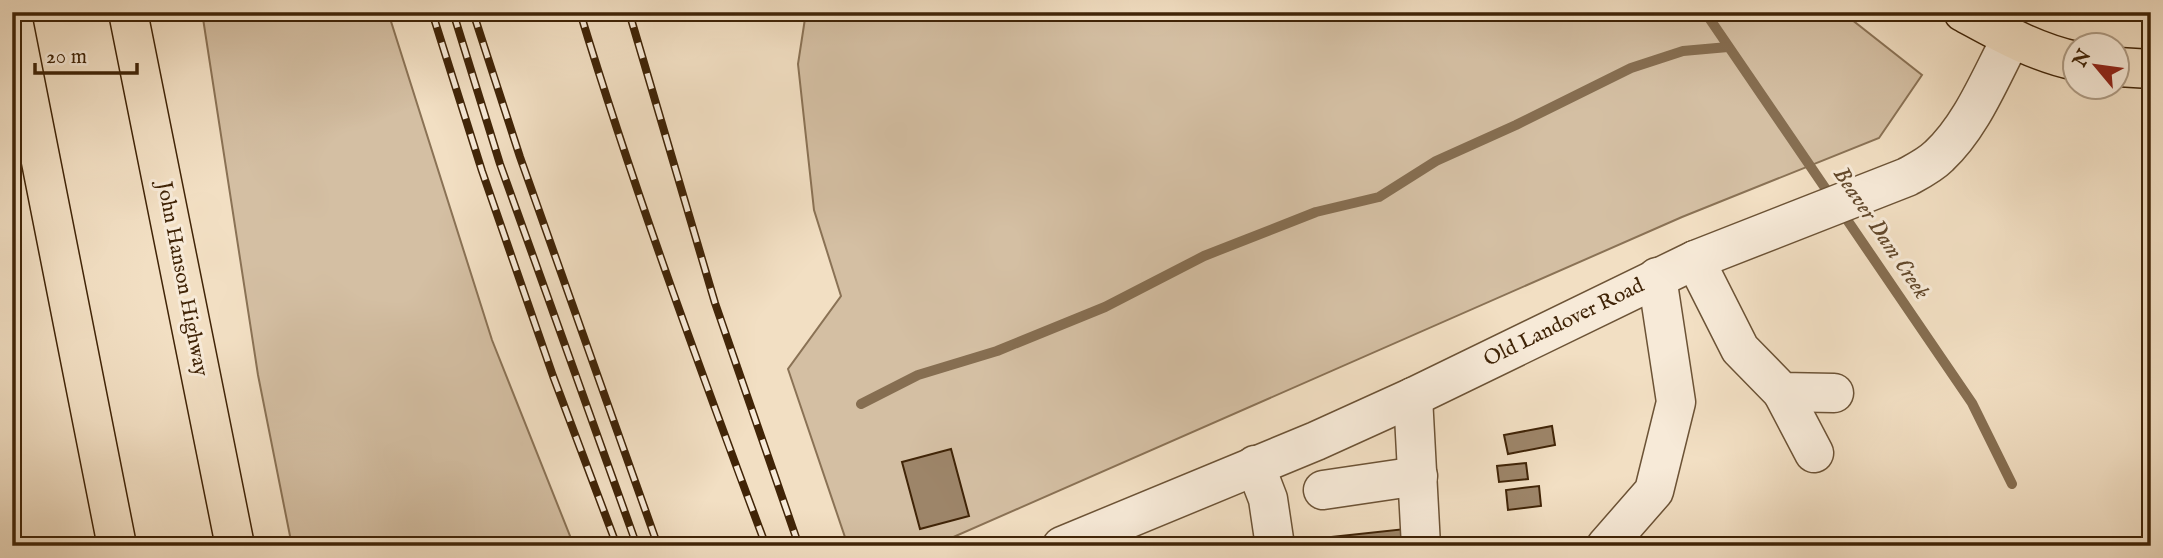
<svg xmlns="http://www.w3.org/2000/svg" width="2163" height="558" viewBox="0 0 2163 558" font-family="'IM FELL English',serif">
<rect width="100%" height="100%" fill="#f2dfc3"/>
<filter id="stains"><feTurbulence type="fractalNoise" baseFrequency=".00286" numOctaves="4"/><feColorMatrix values="0 0 0 0 .2 0 0 0 0 .09 0 0 0 0 .02 0 0 0 .5 -.17"/></filter>
<radialGradient id="worn" r=".72"><stop offset=".6" stop-color="#630" stop-opacity="0"/><stop offset="1" stop-color="#630" stop-opacity=".3"/></radialGradient>
<!-- green -->
<g fill="#d4bfa3" stroke="#8a7255" stroke-width="2">
<polygon points="202,12 388,12 492,340 574,546 292,546 258,375"/>
<polygon points="806,12 1842,12 1922,75 1879,138 1682,217 933,546 848,546 788,369 841,296 814,210 798,64"/>
</g>
<g fill="none" stroke-linecap="round" stroke-linejoin="round">
<!-- stream -->
<g stroke="#866e51" stroke-width="10">
<polyline points="1705,12 1832,198"/>
<polyline points="1841,211 1972,403 2012,484"/>
<polyline points="861,404 918,375 997,351 1105,307 1204,256 1316,212 1379,197 1436,161 1516,125 1631,68 1683,51 1728,47"/>
<polyline points="555,546 560,543"/>
</g>
</g>
<!-- building -->
<g fill="#9d8569" stroke="#402407" stroke-width="2">
<polygon points="1552,426 1555,445 1508,454 1504,435"/>
<polygon points="951,449 969,516 920,529 902,462"/>
<polygon points="1526,463 1528,479 1499,482 1497,466"/>
<polygon points="1539,486 1541,506 1508,510 1506,490"/>
<polygon points="1405,529 1407,546 1304,546 1304,540"/>
</g>
<g fill="none" stroke-linecap="round" stroke-linejoin="round">
<defs>
<g id="minor">
<polyline points="1695,260 1740,349 1782,392 1834,393"/>
<polyline points="1782,392 1814,453"/>
<polyline points="1413,397 1421,546"/>
<polyline points="1255,465 1268,499 1275,546"/>
<polyline points="1323,490 1418,476"/>
<path d="M1062,546L1316,441L1413,397L1695,260L1907,177C1918,171 1930,165 1939,156C1972,125 1990,78 2011,39"/>
<polyline points="1606,546 1654,491 1676,402 1657,277"/>
</g>
<g id="major">
<path d="M1963,12C2000,32 2034,52 2076,61"/>
<polyline points="2118,67 2151,69"/>
</g>
<g id="highway">
<polyline points="128,12 235,546"/>
<polyline points="12,15 117,546"/>
</g>
</defs>
<!-- minor casing -->
<use href="#minor" stroke="#6c5336" stroke-width="41"/>
<!-- major casing -->
<use href="#major" stroke="#402407" stroke-width="41"/>
<!-- highway casing -->
<use href="#highway" stroke="#402407" stroke-width="41"/>
<!-- minor -->
<use href="#minor" stroke="#f7ead8" stroke-width="38"/>
<!-- major -->
<use href="#major" stroke="#f2dfc3" stroke-width="38"/>
<!-- highway -->
<use href="#highway" stroke="#f2dfc3" stroke-width="38"/>
<defs>
<g id="rail">
<polyline points="432,12 482,171 553,376 617,546"/>
<polyline points="453,12 500,164 637,546"/>
<polyline points="473,12 520,157 658,546"/>
<path d="M580,12C635,193 700,369 766,546"/>
<polyline points="629,12 715,303 799,546"/>
</g>
</defs>
<!-- rail casing -->
<use href="#rail" stroke="#402407" stroke-width="8"/>
<!-- rail -->
<use href="#rail" stroke="#f7ead8" stroke-width="5" stroke-dasharray="16" stroke-linecap="butt"/>
</g>
<g text-anchor="middle" dominant-baseline="central" stroke-width="6" stroke-linejoin="round" paint-order="stroke">
<!-- street labels -->
<g font-size="21" fill="#402407" stroke="#f7ead8">
<text transform="translate(182 279) rotate(79)">John Hanson Highway</text>
<text transform="translate(1564 323) rotate(-26)">Old Landover Road</text>
</g>
<!-- water labels -->
<g font-size="23" font-style="italic" fill="#63492c" stroke="#f7ead8">
<text transform="translate(1881 233) rotate(56)">Beaver Dam Creek</text>
</g>
</g>
<!-- margin -->
<rect width="2163" height="558" fill="none" stroke="#f2dfc3" stroke-width="42"/>
<rect x="14" y="14" width="2135" height="530" fill="none" stroke="#402407" stroke-width="3.5"/>
<rect x="21" y="21" width="2121" height="516" fill="none" stroke="#402407" stroke-width="2"/>
<!-- north arrow -->
<g transform="translate(2096 66) rotate(299)"><circle r="33" fill="#f7ead8" stroke="#ae9b84" stroke-width="2"/>
<path d="M0-5L12 26L0 18L-12 26Z" fill="#8f2418"/>
<text y="-10" font-size="19" font-weight="bold" text-anchor="middle" fill="#402407">N</text>
</g>
<!-- scale -->
<path d="M35 63v10h102v-10" fill="none" stroke="#402407" stroke-width="3.5"/>
<text x="46" y="63" font-size="21" fill="#402407" stroke="#f7ead8" stroke-width="5" paint-order="stroke">20 m</text>
<rect width="100%" height="100%" filter="url(#stains)"/>
<rect width="100%" height="100%" fill="url(#worn)"/>
</svg>
